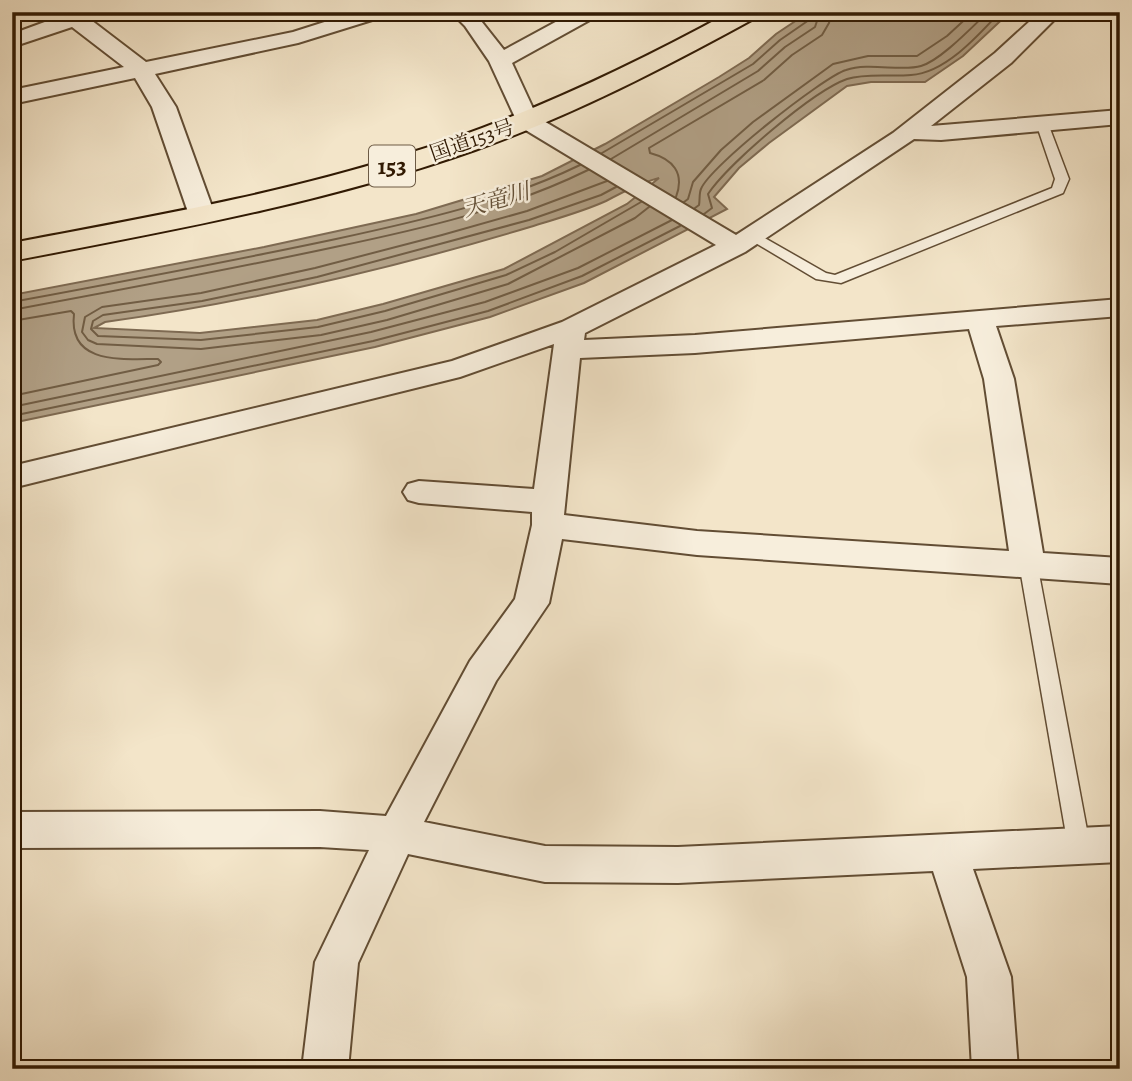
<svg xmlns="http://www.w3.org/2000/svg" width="1132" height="1081" viewBox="0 0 1132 1081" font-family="Alegreya,'Noto Serif JP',serif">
<rect width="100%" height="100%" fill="#f3e5c9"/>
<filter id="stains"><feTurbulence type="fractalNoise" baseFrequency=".00286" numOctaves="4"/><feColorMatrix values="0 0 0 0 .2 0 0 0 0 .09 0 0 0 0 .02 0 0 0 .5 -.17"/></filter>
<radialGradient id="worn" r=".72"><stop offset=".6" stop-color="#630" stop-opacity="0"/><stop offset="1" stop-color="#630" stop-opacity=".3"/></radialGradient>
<!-- water -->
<path fill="#b1a086" stroke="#7e6a52" stroke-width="2" fill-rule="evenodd" d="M809,12H1010L963,56L925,82H871L847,86L769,143L739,168L714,197L727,209L584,283L490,317L375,347L12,423V295L264,247L416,214L542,176L605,144L719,77L749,58L776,34ZM659,178L627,204L504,269L383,304L317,320L200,333L94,328L105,322C249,302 391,269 530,227C555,219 582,212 606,201C623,192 640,183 659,178Z"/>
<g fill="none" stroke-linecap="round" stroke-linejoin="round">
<!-- shore -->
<g stroke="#715d44" stroke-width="2">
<polyline points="602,153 753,64 780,40 809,20 812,12"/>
<polyline points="611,159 758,71 785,47 815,27 820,12"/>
<polyline points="607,181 527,211 442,235 315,268 201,293 102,307 85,317 82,332 88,340 97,344 201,349 321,335 387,320 508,284 635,218 649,207"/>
<polyline points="616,187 601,195 529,220 317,277 202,301 103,315 93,321 91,329 98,336 201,340 318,327 385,311 506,275 555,252 641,202"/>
<path d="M676,197C685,173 673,159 650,153L649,148L764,80L792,55L822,35L829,23L831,12"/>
<polyline points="684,202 688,199 693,182 721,150 753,122 833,64 868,56 917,56 947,36 973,12"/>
<path d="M695,208L699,205C700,200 699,193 701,189C709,167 823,77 846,70C869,62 902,72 921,66C941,60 972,27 988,12"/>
<path d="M704,214L712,208L708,194C728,164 813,91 847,79C866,73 890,77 911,75C945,73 978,36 1000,12"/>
<path d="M12,302C120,282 228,262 336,239C419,221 504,202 580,165"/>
<path d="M12,310C120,290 228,270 335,247C421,229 509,209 588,170"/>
<path d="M12,321L71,311L74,314C68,365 122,359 158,359L161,362L158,365L12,396"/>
<polyline points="12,407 371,332 485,302 578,268 672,220"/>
<polyline points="12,416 373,341 488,311 582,276 680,226"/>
</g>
<defs>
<g id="lane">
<polygon points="1043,122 1049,126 1069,179 1063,193 841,283 816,279 744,236 751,232 756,233 826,273 835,275 1052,188 1055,179 1037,126"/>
<polygon points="1028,556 1034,558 1037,563 1090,846 1087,853 1079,855 1071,853 1068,846 1019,563 1022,558"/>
</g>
<g id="street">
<polygon points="72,12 103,12 91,20 146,62 293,32 356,12 388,12 385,16 298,43 155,74 176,107 215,215 211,220 202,223 193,220 189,215 152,107 135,78 12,104 12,90 124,67 72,27 12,47 12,34"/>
<path d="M451,12H474L504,50L574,12H600L597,16L512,63L537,117L736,235L893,133L995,53L1040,12H1062L1011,63L931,126L1120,110V124L941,140L914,139L745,252L585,333L584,340L695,335L1120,299V316L996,326L1014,379L1043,553L1120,558V584L697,555L562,539L549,603L496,681L424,822L545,846L678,847L1120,826V862L973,869L1011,977L1018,1069H972L967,977L933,871L678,883L545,882L408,854L358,963L348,1069H302L315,962L369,850L320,847L12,848V812L320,811L386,816L470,661L515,599L532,525V512L419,503L408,500L403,492L408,484L419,481L534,489L554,344L460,377L12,488V466L452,361L562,322L716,245L519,126L489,61L465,26ZM969,329L984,379L1009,551L697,531L564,515L580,358L695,353Z"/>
</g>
<path id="highway" d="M730,12H760L757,17C666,67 573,115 475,150C325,203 168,231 12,261V243C142,218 273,196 400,156C515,121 624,70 730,12Z"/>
</defs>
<!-- lane casing -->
<use href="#lane" stroke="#624d34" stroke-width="3"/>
<!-- street casing -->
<use href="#street" stroke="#624d34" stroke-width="4"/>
<!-- highway casing -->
<use href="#highway" stroke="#311a03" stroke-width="4"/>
<!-- lane -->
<use href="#lane" fill="#f7eedc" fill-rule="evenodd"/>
<!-- street -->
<use href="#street" fill="#f7eedc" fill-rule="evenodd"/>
<!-- highway -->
<use href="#highway" fill="#f3e5c9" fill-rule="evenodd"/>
</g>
<g text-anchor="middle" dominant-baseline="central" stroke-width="5" stroke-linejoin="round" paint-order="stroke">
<!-- far-street labels -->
<g font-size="21" fill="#311a03" stroke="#f7eedc">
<text transform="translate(472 140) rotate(-19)">国道153号</text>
</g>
<!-- far-water labels -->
<g font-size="23" font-style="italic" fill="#645037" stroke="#f7eedc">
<text transform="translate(496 200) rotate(-16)">天竜川</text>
</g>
<!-- shield labels -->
<rect fill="#f7eedc" stroke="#6c5a44" stroke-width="2" x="369" y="145.5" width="46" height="41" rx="5"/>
<g font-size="24" font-weight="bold" fill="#311a03">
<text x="392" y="166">153</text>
</g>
</g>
<!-- margin -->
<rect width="1132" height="1081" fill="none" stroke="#f3e5c9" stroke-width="42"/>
<rect x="14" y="14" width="1104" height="1053" fill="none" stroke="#311a03" stroke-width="3.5"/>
<rect x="21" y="21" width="1090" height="1039" fill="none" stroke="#311a03" stroke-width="2"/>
<rect width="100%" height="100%" filter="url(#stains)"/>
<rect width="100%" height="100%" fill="url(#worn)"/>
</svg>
